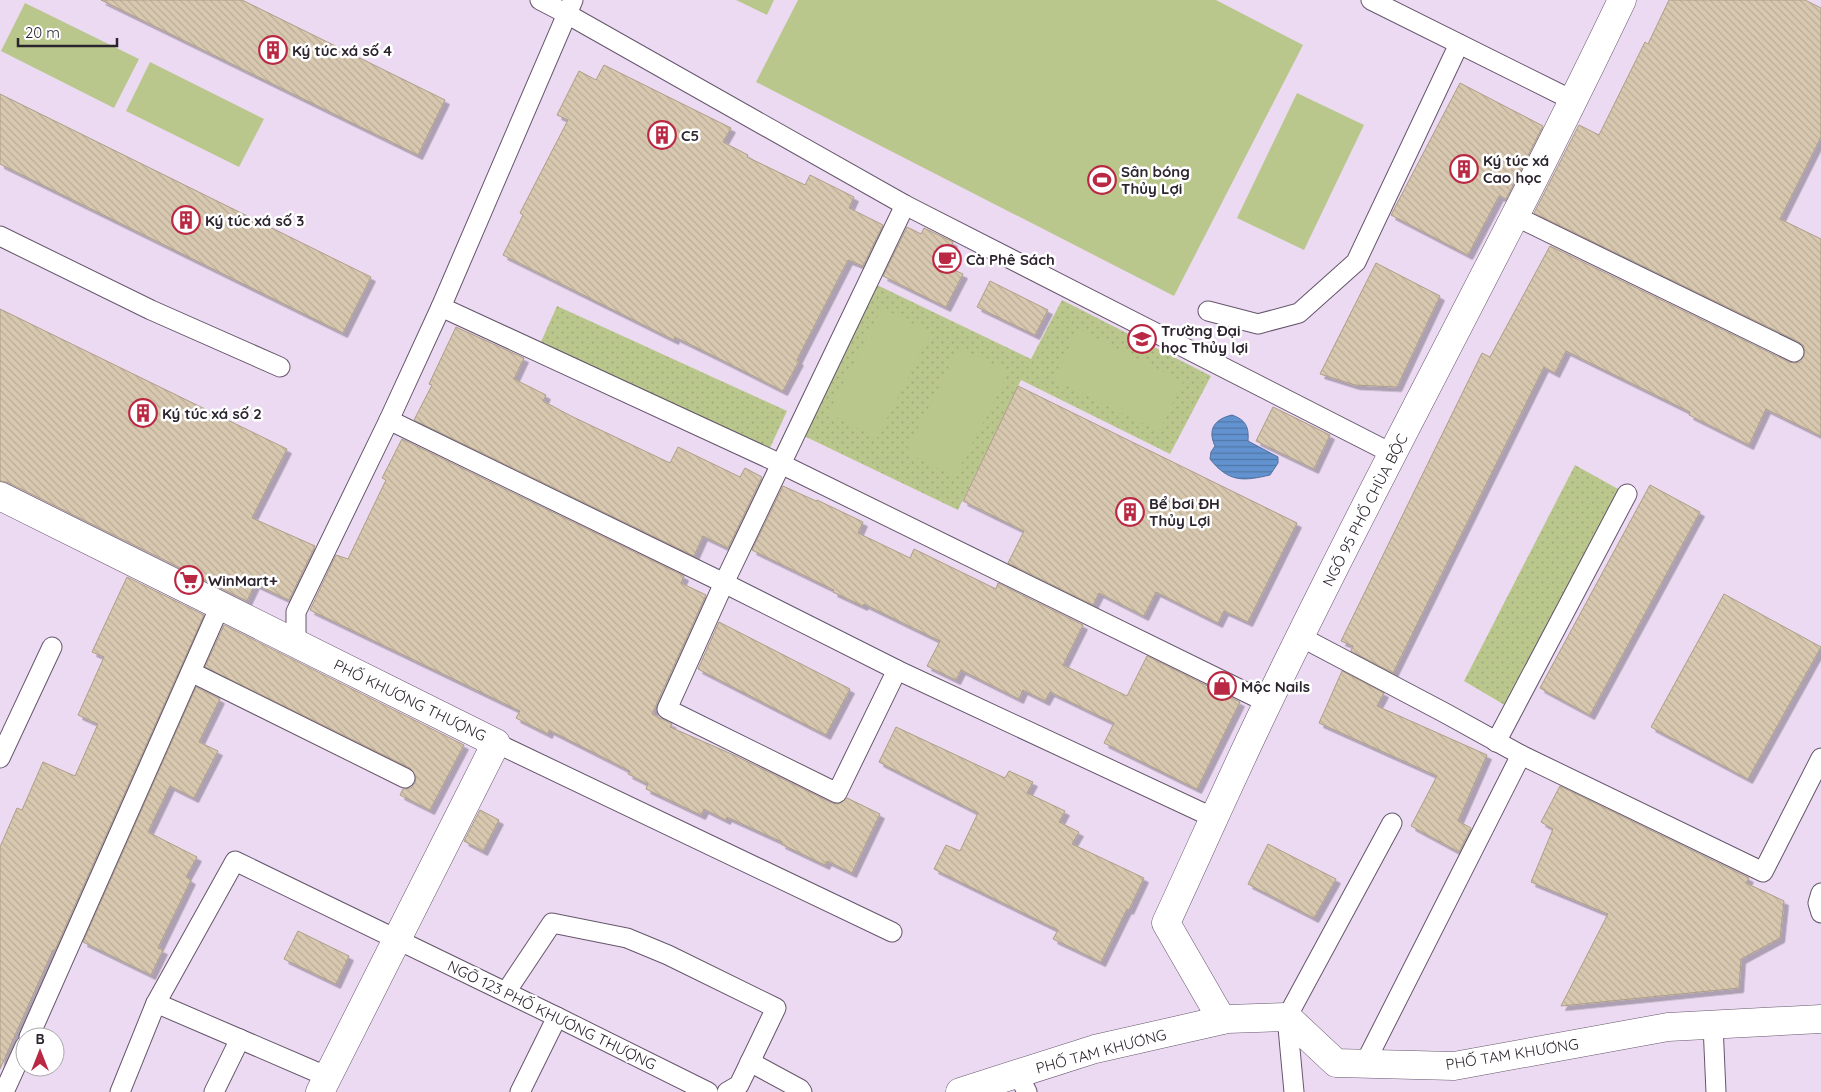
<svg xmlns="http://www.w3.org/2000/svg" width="1821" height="1092" viewBox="0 0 1821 1092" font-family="Quicksand,sans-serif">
<defs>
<pattern id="park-dots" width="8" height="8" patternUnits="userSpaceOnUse" patternTransform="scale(1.25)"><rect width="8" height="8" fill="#bac78c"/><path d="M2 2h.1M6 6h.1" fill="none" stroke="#a0ab79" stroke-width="1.8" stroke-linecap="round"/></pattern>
<pattern id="water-rules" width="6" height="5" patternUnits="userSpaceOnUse" patternTransform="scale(1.25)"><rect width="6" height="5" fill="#6292cf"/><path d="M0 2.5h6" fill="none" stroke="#5177a8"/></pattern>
<pattern id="building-back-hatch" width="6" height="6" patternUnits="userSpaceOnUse" patternTransform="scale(1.25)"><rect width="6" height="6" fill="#d8c8b0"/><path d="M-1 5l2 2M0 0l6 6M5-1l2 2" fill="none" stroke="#baac98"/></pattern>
<filter id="shadow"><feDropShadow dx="4.5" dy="4.5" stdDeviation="0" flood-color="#0004"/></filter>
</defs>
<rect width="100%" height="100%" fill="#ecdaf3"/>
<!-- park -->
<g fill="url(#park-dots)">
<polygon points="875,284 1031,359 1062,300 1211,376 1170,454 1021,380 958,510 802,435"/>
<polygon points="557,306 787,411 769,450 540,344"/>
<polygon points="1575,465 1627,494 1513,710 1464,681"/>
</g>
<!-- garden -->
<g fill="#bac78c">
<polygon points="736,0 774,0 767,15"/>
<polygon points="798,0 1216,0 1303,45 1174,296 756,82"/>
<polygon points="25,3 139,59 114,108 1,51"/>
<polygon points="150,62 264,119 239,167 126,111"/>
<polygon points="1297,93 1364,125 1304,250 1237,218"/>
<polygon points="882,308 931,333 877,438 828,413"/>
<polygon points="1078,329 1183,382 1159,431 1053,379"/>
<polygon points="959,347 1009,372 955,477 906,452"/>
</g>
<!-- water -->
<path fill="url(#water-rules)" stroke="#52719f" d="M1232,415C1246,420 1249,427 1248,441L1278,457V463L1270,475C1244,481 1229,483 1210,459L1211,452L1215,446C1207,429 1215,419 1232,415Z"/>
<!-- building -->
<g fill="url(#building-back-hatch)" stroke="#ad9e86" filter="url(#shadow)">
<polygon points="101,0 242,0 445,100 418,155"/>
<polygon points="1669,0 1805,0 1821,8 1821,137 1780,219 1821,239 1821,436 1766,409 1749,445 1689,415 1690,412 1566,351 1555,373 1544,367 1393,673 1351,651 1353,646 1341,641 1482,353 1490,357 1550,246 1789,362 1794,363 1800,362 1804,356 1804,346 1799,342 1534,213 1579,125 1599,135 1645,42 1648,44"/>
<polygon points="604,65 731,128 723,142 748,155 747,157 805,185 810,175 854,197 849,208 883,225 863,266 848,260 797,360 799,361 783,391 716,357 675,337 674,340 503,255 523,215 520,213 568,120 557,115 579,71 596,80"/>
<polygon points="1460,83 1543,126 1506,199 1499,196 1468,255 1391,215"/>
<polygon points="0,94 371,277 343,333 0,164"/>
<polygon points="907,227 921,234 924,228 953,242 943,265 963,274 946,307 883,276"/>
<polygon points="1376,263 1440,296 1397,387 1355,385 1320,374"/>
<polygon points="990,281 1048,310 1035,335 977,307"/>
<polygon points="0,309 287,449 252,518 315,546 289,600 255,584 247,601 7,482 0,481"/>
<polygon points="456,327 524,358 514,379 546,395 543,401 571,416 670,463 678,447 740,477 745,468 762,477 728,548 703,536 694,556 414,420 432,385 429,384"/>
<polygon points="1018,386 1297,523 1248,622 1224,611 1218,623 1156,592 1144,616 1099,593 1093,605 1008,563 1024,531 963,501"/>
<polygon points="1273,407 1330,435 1314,469 1256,441"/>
<polygon points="402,439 684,576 681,583 706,595 652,714 672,724 670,727 736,756 832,803 838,804 847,798 880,814 852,873 827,861 825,865 781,844 782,842 727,817 726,820 704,809 701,815 646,789 648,784 628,774 630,771 549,730 548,734 516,718 520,711 310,610 336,555 348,559 386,480 382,478"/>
<polygon points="1650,485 1700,512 1590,715 1540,688"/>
<polygon points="783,486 816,501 817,500 863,522 858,533 910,558 914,549 996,589 998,583 1083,625 1063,665 1127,696 1147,656 1240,702 1197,789 1104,743 1114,723 1050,692 1045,701 1023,690 1019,699 961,670 956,680 927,666 940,641 864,604 863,606 833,592 834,590 752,550"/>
<polygon points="127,577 204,615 55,950 53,950 0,1069 0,847 17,808 22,810 43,762 75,776 98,724 78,715 104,657 92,652"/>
<polygon points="1724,594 1821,647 1748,779 1651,727"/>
<polygon points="719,622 850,689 826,735 698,669"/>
<polygon points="224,625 464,745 430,810 400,795 403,789 411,788 415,783 416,777 410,768 205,667"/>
<polygon points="1342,671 1384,693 1377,706 1487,755 1458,821 1471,828 1459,852 1411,826 1437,776 1319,723"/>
<polygon points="196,687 220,699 199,742 218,751 194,798 170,786 148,832 197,857 186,877 191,880 158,948 163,950 151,975 83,942"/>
<polygon points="896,727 1005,778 1009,771 1033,782 1027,793 1065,811 1059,822 1079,832 1072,844 1144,878 1129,910 1127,909 1101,962 1053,939 1058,930 934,869 946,845 960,851 978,813 879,762"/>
<polygon points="1560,786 1745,876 1749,878 1746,883 1784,901 1780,938 1741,959 1739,988 1561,1006 1608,914 1531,882 1553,829 1541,822"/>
<polygon points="480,810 499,820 483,851 464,841"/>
<polygon points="1268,844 1336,879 1314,918 1248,884"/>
<polygon points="298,931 349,956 336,984 284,959"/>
</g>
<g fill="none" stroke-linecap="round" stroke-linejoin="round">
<defs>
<g id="lane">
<polyline points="540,0 567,14 905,205 1393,454"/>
<polyline points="1371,0 1574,101"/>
<polyline points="1515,216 1794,352"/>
<polyline points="0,236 151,310 280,367"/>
<polyline points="441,307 781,464 1268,703"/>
<polyline points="1208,311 1258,324 1299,313 1356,262 1459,44"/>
<polyline points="389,420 724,583 897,670 1214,818"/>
<polyline points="1301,637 1445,713 1521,755 1763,872 1821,758"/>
<polyline points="296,643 296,612 389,420 441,307 573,0"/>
<polyline points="897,670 837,793 667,709 724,583 905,205"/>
<polyline points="191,672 405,778"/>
<polyline points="1496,742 1627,494"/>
<polyline points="496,743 892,932"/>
<polyline points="0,758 52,647"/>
<polyline points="1821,893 1818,903 1821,913"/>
<polyline points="506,992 552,923 627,938 668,955 776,1008 739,1085 727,1092"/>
<polyline points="156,1003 328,1077"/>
<polyline points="1713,1025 1716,1092"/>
<polyline points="29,1037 220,606"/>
<polyline points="750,1062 800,1089 802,1092"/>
<polyline points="1365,1063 1521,755"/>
<polyline points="1018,1074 1027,1092"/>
<polyline points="4,1092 25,1046"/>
<polyline points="120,1092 156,1003 235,861 557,1017 708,1092"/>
<polyline points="214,1092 240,1039"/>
<polyline points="520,1092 557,1017"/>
<polyline points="1294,1092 1287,1017 1392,823"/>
</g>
<g id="street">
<polyline points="0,496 496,743 320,1092"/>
<path d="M1222,1020L1166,923C1197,856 1227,788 1259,721C1375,478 1506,243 1622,0"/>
<polyline points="960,1092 1095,1049 1227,1019 1287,1017 1336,1063 1454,1066 1668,1027 1821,1019"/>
</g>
</defs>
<!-- lane casing -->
<use href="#lane" stroke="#65566b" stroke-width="21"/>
<!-- street casing -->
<use href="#street" stroke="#65566b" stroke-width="29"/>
<!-- lane -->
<use href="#lane" stroke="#fff" stroke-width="19"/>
<!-- street -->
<use href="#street" stroke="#fff" stroke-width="28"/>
</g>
<!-- icons -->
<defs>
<symbol id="building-ring" viewBox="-11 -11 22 22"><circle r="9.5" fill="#fff" stroke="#ba2943" stroke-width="1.5"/><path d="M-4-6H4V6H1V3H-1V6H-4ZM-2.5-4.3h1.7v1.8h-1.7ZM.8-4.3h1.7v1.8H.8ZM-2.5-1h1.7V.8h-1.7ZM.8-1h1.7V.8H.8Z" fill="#ba2943"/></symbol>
<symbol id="stadium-ring" viewBox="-11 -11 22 22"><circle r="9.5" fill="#fff" stroke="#ba2943" stroke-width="1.5"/><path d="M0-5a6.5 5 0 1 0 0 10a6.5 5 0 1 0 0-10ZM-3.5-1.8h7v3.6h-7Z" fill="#ba2943"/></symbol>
<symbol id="cafe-ring" viewBox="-11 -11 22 22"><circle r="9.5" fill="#fff" stroke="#ba2943" stroke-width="1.5"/><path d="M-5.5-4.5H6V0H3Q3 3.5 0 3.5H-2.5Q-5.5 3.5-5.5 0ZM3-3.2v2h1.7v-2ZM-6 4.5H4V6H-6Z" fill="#ba2943"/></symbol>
<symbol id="university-ring" viewBox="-11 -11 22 22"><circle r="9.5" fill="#fff" stroke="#ba2943" stroke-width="1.5"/><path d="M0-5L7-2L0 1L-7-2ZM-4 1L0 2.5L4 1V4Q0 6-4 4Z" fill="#ba2943"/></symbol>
<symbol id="supermarket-ring" viewBox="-11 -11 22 22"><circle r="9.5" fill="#fff" stroke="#ba2943" stroke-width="1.5"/><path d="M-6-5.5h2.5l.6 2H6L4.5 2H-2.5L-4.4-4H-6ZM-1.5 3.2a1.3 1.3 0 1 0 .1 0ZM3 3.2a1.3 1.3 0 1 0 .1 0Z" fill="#ba2943"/></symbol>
<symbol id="shop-ring" viewBox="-11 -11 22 22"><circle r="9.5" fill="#fff" stroke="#ba2943" stroke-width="1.5"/><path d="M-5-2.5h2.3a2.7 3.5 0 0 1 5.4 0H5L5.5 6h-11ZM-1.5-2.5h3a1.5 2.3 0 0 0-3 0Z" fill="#ba2943"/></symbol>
</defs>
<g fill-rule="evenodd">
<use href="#building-ring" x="257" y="34" width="32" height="32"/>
<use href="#building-ring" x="646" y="119" width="32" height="32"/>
<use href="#building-ring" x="1448" y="153" width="32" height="32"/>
<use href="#stadium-ring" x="1086" y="164" width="32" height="32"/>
<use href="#building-ring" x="170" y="204" width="32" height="32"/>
<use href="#cafe-ring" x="931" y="243" width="32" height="32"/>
<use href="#university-ring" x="1126" y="323" width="32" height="32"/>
<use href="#building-ring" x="127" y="397" width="32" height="32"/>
<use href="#building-ring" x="1114" y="496" width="32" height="32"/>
<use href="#supermarket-ring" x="173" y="564" width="32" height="32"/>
<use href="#shop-ring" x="1206" y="670" width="32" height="32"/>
</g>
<g text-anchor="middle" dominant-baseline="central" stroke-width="5" stroke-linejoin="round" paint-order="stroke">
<!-- poi labels -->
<g font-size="15" font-weight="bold" fill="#2c252e" stroke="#fff" text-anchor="start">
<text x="292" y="50">Ký túc xá số 4</text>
<text x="681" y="135">C5</text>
<text x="1483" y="160">Ký túc xá<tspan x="1483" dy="17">Cao học</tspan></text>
<text x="1121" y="171">Sân bóng<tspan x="1121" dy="17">Thủy Lợi</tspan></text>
<text x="205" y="220">Ký túc xá số 3</text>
<text x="966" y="259">Cà Phê Sách</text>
<text x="1161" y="330">Trường Đại<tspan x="1161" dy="17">học Thủy lợi</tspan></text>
<text x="162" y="413">Ký túc xá số 2</text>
<text x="1149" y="503">Bể bơi ĐH<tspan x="1149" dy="17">Thủy Lợi</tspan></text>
<text x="208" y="580">WinMart+</text>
<text x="1241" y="686">Mộc Nails</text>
</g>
<!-- street labels -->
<g font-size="15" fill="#2c252e" stroke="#fff">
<text transform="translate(1365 510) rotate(-63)">NGÕ 95 PHỐ CHÙA BỘC</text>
<text transform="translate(410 700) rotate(26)">PHỐ KHƯƠNG THƯỢNG</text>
<text transform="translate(552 1015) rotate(26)">NGÕ 123 PHỐ KHƯƠNG THƯỢNG</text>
<text transform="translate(1101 1051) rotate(-15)">PHỐ TAM KHƯƠNG</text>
<text transform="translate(1512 1054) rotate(-9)">PHỐ TAM KHƯƠNG</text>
</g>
</g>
<!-- north arrow -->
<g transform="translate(40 1052)"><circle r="24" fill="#ffffff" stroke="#aba8ab"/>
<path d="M0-4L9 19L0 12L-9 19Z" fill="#ba2943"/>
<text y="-8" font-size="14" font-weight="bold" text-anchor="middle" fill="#2c252e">B</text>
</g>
<!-- scale -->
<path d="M18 38v8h99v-8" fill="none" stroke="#2c252e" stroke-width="2.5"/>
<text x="25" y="38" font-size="15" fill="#2c252e" stroke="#ffffff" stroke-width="4" paint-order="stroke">20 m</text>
</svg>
